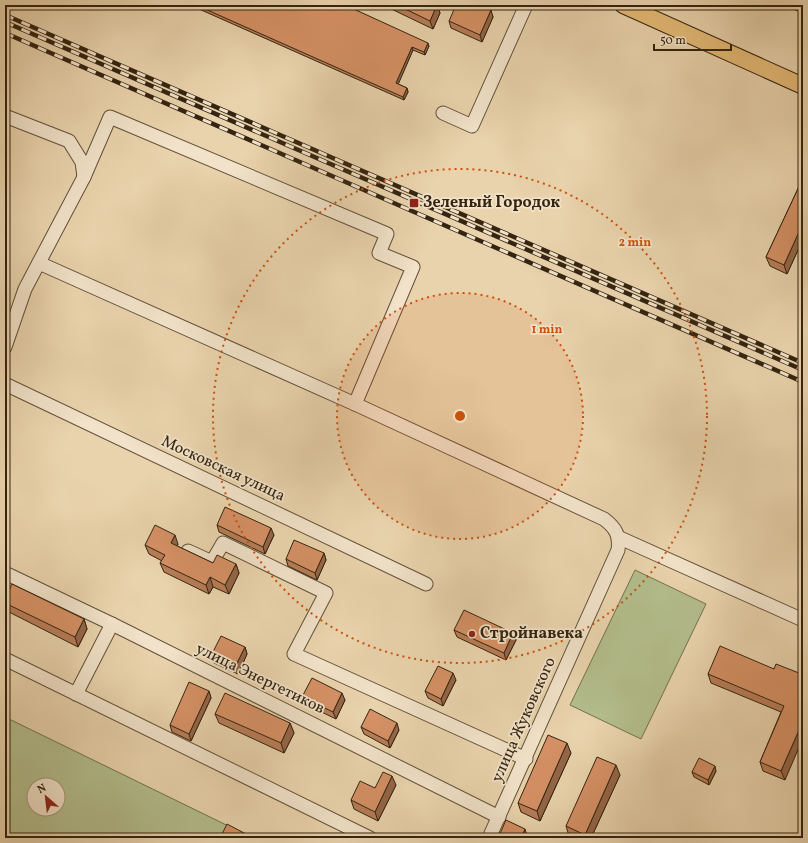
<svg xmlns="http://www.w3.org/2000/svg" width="808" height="843" viewBox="0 0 808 843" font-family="Vollkorn,serif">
<rect width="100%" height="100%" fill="#e9d3ac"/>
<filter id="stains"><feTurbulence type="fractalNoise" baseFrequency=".005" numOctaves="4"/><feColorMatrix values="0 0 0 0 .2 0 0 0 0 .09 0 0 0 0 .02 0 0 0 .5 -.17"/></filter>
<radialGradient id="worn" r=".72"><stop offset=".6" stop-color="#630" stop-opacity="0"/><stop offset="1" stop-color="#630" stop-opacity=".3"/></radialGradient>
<!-- green -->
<g fill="#b3bd8c" stroke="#74704e" fill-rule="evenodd">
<polygon points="635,570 706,604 641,739 570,705"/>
<path d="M5,717L253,838H5ZM34,785H58V809H34Z"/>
</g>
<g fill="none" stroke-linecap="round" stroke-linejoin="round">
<defs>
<g id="minor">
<polyline points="443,113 472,126 526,5"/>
<polyline points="5,116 69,141 82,162 84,177"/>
<path d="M39,263L355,404L604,519C616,528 620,536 618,550L489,838"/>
<polyline points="5,347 25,289 84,177 110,117 387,234 379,253 413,267 355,404"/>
<polyline points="5,384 426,584"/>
<polyline points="620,538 803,620"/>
<polyline points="188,551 212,562 223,543 326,593 294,654 526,759"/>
<polyline points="5,573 112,624 499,817"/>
<polyline points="5,659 370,838"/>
<polyline points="76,694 112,624"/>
</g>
<polyline id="major" points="623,5 803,86"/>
</defs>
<!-- minor casing -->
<use href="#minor" stroke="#615038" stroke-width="15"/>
<!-- major casing -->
<use href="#major" stroke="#342411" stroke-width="18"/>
<!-- minor -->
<use href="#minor" stroke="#f1e2c9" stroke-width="13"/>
<!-- major -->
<use href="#major" stroke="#e4ba76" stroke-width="16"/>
<defs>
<g id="rail">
<polyline points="5,15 803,363"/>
<polyline points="5,22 803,370"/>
<polyline points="5,33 803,382"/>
</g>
</defs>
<!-- rail casing -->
<use href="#rail" stroke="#342411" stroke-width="4.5"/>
<!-- rail -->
<use href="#rail" stroke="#f1e2c9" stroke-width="3" stroke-dasharray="9" stroke-linecap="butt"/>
</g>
<!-- wall -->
<g fill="#b77d57" stroke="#342411">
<polygon points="190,5 345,5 429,46 425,55 413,50 398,84 407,88 408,92 404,100"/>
<polygon points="383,5 437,5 440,13 433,29"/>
<polygon points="792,5 803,5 803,13 793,9"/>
<polygon points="490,10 493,17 482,42 451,28 449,21"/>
<polygon points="803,178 803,239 787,274 770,266 766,257"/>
<polygon points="217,525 274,535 265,554 219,532"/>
<polygon points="178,544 177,546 213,563 236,564 239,573 229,594 213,587 209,594 164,572 160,563 162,561 149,554 145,545"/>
<polygon points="324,553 326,560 317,580 288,566 286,559"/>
<polygon points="5,599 84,619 87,629 78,647 7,611 5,606"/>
<polygon points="454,630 513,633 516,640 506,660 457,637"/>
<polygon points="245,647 247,654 238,674 214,663 211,656"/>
<polygon points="774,669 799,673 785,780 763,771 760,762 781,712 711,683 708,674"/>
<polygon points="456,680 443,706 428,698 425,691"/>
<polygon points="209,691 211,698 191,741 172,732 170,725"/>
<polygon points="302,697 345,700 336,719 305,704"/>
<polygon points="215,714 290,723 294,733 284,753 219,723"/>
<polygon points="361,727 399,730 390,748 364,734"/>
<polygon points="571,753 540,821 521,812 518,803"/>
<polygon points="716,771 709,785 694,777 692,772"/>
<polygon points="620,775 591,838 575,838 569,836 566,826"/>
<polygon points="396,785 378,821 354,809 351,800 375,788"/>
</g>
<!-- shaded-wall -->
<g fill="#956647" stroke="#342411">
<polygon points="437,5 440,13 433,29 430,21"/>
<polygon points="487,5 492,5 488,15 486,8"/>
<polygon points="491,10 493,17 482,42 480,35"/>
<polygon points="428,43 429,46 425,55 424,52"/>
<polygon points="412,47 413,50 397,87 396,83"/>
<polygon points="407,88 408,92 404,100 403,97"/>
<polygon points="803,223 803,239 787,274 784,265"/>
<polygon points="271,528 274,535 265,554 263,547"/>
<polygon points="175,535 178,544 174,552 171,543"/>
<polygon points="324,553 326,560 317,580 315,573"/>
<polygon points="236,564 239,573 229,594 225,585"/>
<polygon points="210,577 213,587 209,594 206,585"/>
<polygon points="84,619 87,629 78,647 75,637"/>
<polygon points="513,633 516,640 506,660 504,653"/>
<polygon points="245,647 247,654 238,674 235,667"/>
<polygon points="453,673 456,680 443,706 441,699"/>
<polygon points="209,691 211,698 191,741 189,734"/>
<polygon points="342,693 345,700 336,719 333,712"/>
<polygon points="803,721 803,738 785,780 781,771"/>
<polygon points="290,723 294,733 284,753 281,743"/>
<polygon points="397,723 399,730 390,748 388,741"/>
<polygon points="567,743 571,753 540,821 537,811"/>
<polygon points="616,765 620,775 591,838 586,838 585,835"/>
<polygon points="715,766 716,771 709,785 708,780"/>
<polygon points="392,776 396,785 378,821 375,812"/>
<polygon points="525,829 528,838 521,838"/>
<polygon points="246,834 248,838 244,838"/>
</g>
<!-- building -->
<g fill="#d59165" stroke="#342411">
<polygon points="196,5 345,5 428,43 424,52 412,47 396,83 407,88 403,97"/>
<polygon points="397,5 437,5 430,21"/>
<polygon points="456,5 487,5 486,8 491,10 480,35 449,21"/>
<polygon points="793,5 803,5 803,9"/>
<polygon points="803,178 803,223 784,265 766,257"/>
<polygon points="225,507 271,528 263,547 217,525"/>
<polygon points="155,525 175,535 171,543 213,563 217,555 236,564 225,585 210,577 206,585 160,563 165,555 145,545"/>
<polygon points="294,540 324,553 315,573 286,559"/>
<polygon points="12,584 84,619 75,637 5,603 5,599"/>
<polygon points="464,610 513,633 504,653 454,630"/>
<polygon points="221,636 245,647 235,667 211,656"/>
<polygon points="720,646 774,669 776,664 799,673 803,665 803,721 781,771 760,762 784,706 708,674"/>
<polygon points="438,666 453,673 441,699 425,691"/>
<polygon points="312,678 342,693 333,712 302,697"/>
<polygon points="189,682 209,691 189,734 170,725"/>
<polygon points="225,693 290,723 281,743 215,714"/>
<polygon points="370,709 397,723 388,741 361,727"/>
<polygon points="548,735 567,743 537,811 518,803"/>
<polygon points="597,757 616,765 585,835 566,826"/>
<polygon points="699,758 715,766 708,780 692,772"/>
<polygon points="383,772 392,776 375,812 351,800 360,781 375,788"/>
<polygon points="506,820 525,829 521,838 498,838"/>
<polygon points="227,824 246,834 244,838 220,838"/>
</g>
<!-- distance rings -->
<circle cx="460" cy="416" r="123" fill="#cd510d" fill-opacity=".12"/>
<g fill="none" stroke="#cd510d" stroke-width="2" stroke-dasharray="2 4">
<circle cx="460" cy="416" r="123"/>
<circle cx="460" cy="416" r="247"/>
</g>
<!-- markers -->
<g fill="#8f2418" stroke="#f1e2c9" stroke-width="1.5">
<rect x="409" y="198" width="10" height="10" rx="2"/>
<circle cx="472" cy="634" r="4"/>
</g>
<g text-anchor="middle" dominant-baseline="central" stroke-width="3.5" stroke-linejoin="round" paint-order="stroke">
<!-- poi labels -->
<g font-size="16" font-weight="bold" fill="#342411" stroke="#f1e2c9" text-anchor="start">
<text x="423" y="203">Зеленый Городок</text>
<text x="480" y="634">Стройнавека</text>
</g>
<!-- street labels -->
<g font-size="16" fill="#342411" stroke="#f1e2c9">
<text transform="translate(223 469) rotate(25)">Московская улица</text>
<text transform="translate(260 679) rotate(26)">улица Энергетиков</text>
<text transform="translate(524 720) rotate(-66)">улица Жуковского</text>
</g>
</g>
<circle cx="460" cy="416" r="6" fill="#cd510d" stroke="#f1e2c9" stroke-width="2"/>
<g font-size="12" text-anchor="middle" font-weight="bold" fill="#cd510d" stroke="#f1e2c9" stroke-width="3.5" stroke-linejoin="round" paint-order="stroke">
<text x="635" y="246">2 min</text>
<text x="547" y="333">1 min</text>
</g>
<!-- margin -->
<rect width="808" height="843" fill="none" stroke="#e9d3ac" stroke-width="20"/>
<rect x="6" y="6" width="796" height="831" fill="none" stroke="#342411" stroke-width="2"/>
<rect x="10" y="10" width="788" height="823" fill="none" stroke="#342411"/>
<!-- north arrow -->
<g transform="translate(46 797) rotate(332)"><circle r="19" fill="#f1e2c9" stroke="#a5967f"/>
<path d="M0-3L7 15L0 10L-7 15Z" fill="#8f2418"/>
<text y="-6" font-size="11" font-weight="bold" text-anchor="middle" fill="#342411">N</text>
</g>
<!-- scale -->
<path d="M654 44v6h77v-6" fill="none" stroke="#342411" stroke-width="2"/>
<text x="660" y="44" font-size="12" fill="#342411" stroke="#f1e2c9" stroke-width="3" paint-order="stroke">50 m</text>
<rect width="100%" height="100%" filter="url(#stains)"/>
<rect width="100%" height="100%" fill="url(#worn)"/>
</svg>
